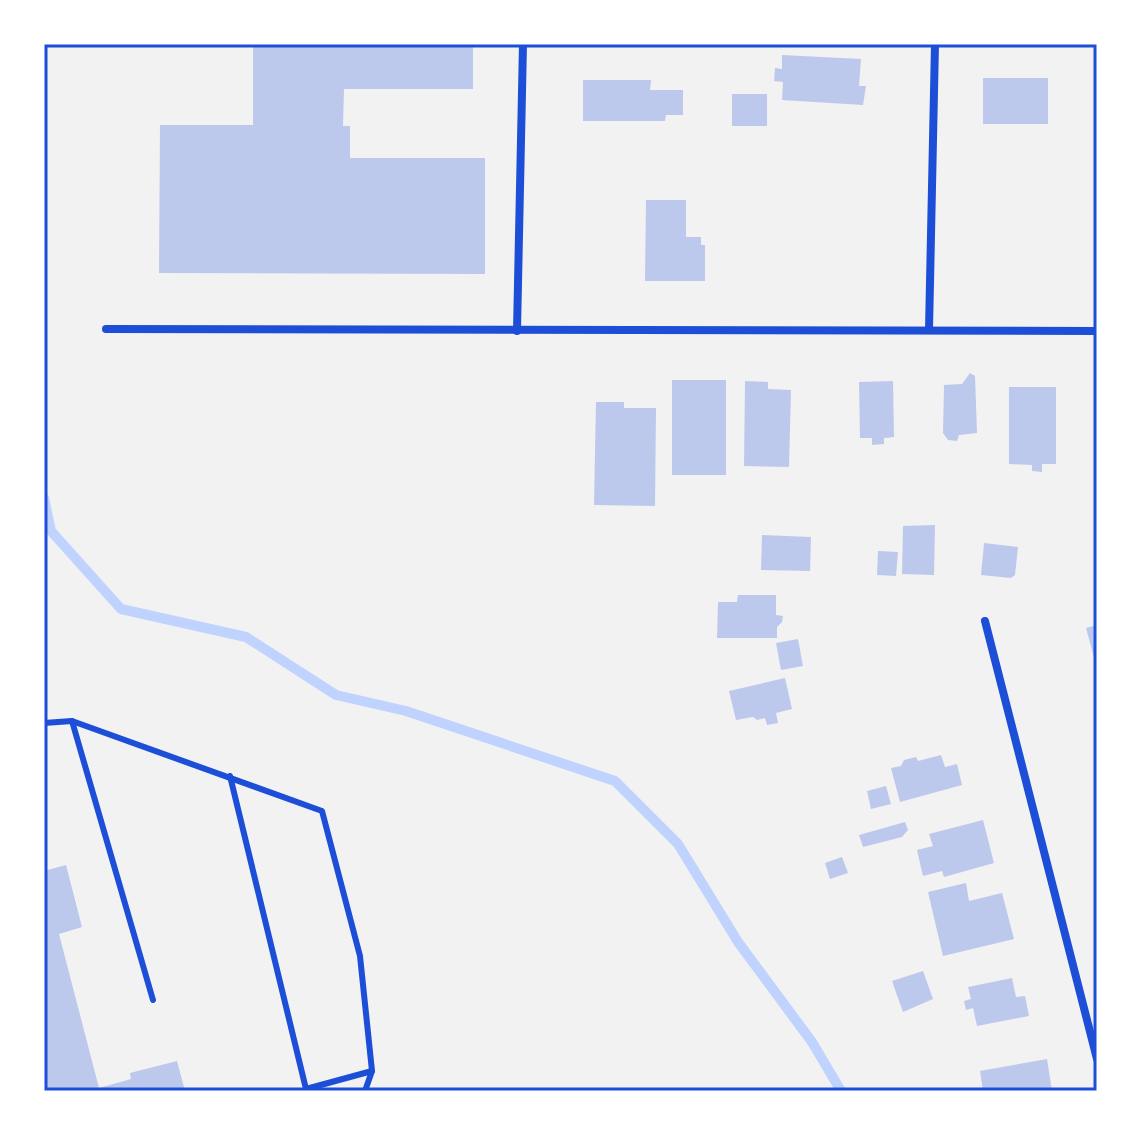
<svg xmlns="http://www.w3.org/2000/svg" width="1141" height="1135" viewBox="0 0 1141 1135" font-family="Karla,sans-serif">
<rect width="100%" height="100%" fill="#f2f2f2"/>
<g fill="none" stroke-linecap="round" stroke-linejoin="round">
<!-- stream -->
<polyline stroke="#bfd3fe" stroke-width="10" points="44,498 51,531 121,609 246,637 336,695 406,711 615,781 678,844 738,942 812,1042 841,1091"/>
</g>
<!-- building -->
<g fill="#bdc9ec">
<polygon points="253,44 473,44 473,89 344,89 343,126 350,126 350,158 485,158 485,274 159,273 160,125 253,125"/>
<polygon points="782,55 861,59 859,86 866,86 863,105 782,100 783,82 774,81 775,68 782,69"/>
<rect x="983" y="78" width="65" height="46"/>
<polygon points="583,80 651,80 650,90 683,90 683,115 666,115 665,121 583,121"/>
<rect x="732" y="94" width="35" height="32"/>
<polygon points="646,200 686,200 686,237 701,237 701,245 705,245 705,281 645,281"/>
<polygon points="970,373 975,376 977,433 959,435 957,441 948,440 943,433 944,385 962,384"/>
<rect x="672" y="380" width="54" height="95"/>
<polygon points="745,381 768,382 768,389 791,390 789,467 744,466"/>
<polygon points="893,381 894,437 884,438 884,444 872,445 872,438 860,438 859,382"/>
<polygon points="1009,387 1056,387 1056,464 1042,464 1042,472 1032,471 1032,465 1009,464"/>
<polygon points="596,402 624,402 624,408 656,408 655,506 594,505"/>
<polygon points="935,525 934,575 902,574 903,526"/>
<polygon points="762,535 811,537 810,571 761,570"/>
<polygon points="984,543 1018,547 1015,575 1011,578 981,575"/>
<polygon points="878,551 898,552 896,576 877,575"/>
<polygon points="738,595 776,595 776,615 783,616 782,622 777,627 777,638 717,638 718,602 737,602"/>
<polygon points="1097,625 1097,665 1096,665 1086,628"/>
<polygon points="798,639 803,666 781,670 776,643"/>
<polygon points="785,678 792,709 776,713 778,723 767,725 765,718 757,720 753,717 736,720 729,691"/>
<polygon points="941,755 945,767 957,764 962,785 900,802 891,768 901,766 904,760 916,757 918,761"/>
<polygon points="886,786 891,804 871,809 867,791"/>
<polygon points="983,820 994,863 944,877 942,871 923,876 917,850 933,846 929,834"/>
<polygon points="905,822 908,830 902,837 863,847 859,835"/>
<polygon points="842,857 848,873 830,879 825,863"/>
<polygon points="66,865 82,927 59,934 99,1088 131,1079 130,1073 177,1061 185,1091 44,1091 44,871"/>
<polygon points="966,883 969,901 1002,893 1014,939 943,956 928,892"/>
<polygon points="923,971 933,999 903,1012 892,981"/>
<polygon points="1012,978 1016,997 1025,996 1029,1016 977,1026 973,1008 966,1010 964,1001 971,999 968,987"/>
<polygon points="1047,1059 1052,1091 983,1091 980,1071"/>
</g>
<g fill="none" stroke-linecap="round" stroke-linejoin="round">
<!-- service -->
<g stroke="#1d4ed8" stroke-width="6">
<polyline points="72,721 153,1000"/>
<polyline points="44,723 72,721 322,811 360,956 372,1071 365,1091"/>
<polyline points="230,776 306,1089 372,1071"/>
</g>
<!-- minor -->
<g stroke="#1d4ed8" stroke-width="8">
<polyline points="106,329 1097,331"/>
<polyline points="929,330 935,44"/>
<polyline points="517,331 523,44"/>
<polyline points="985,621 1097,1059"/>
</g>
</g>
<!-- border -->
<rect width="1141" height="1135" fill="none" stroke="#ffffff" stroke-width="92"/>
<rect x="46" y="46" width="1049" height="1043" fill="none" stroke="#1d4ed8" stroke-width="3"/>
</svg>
